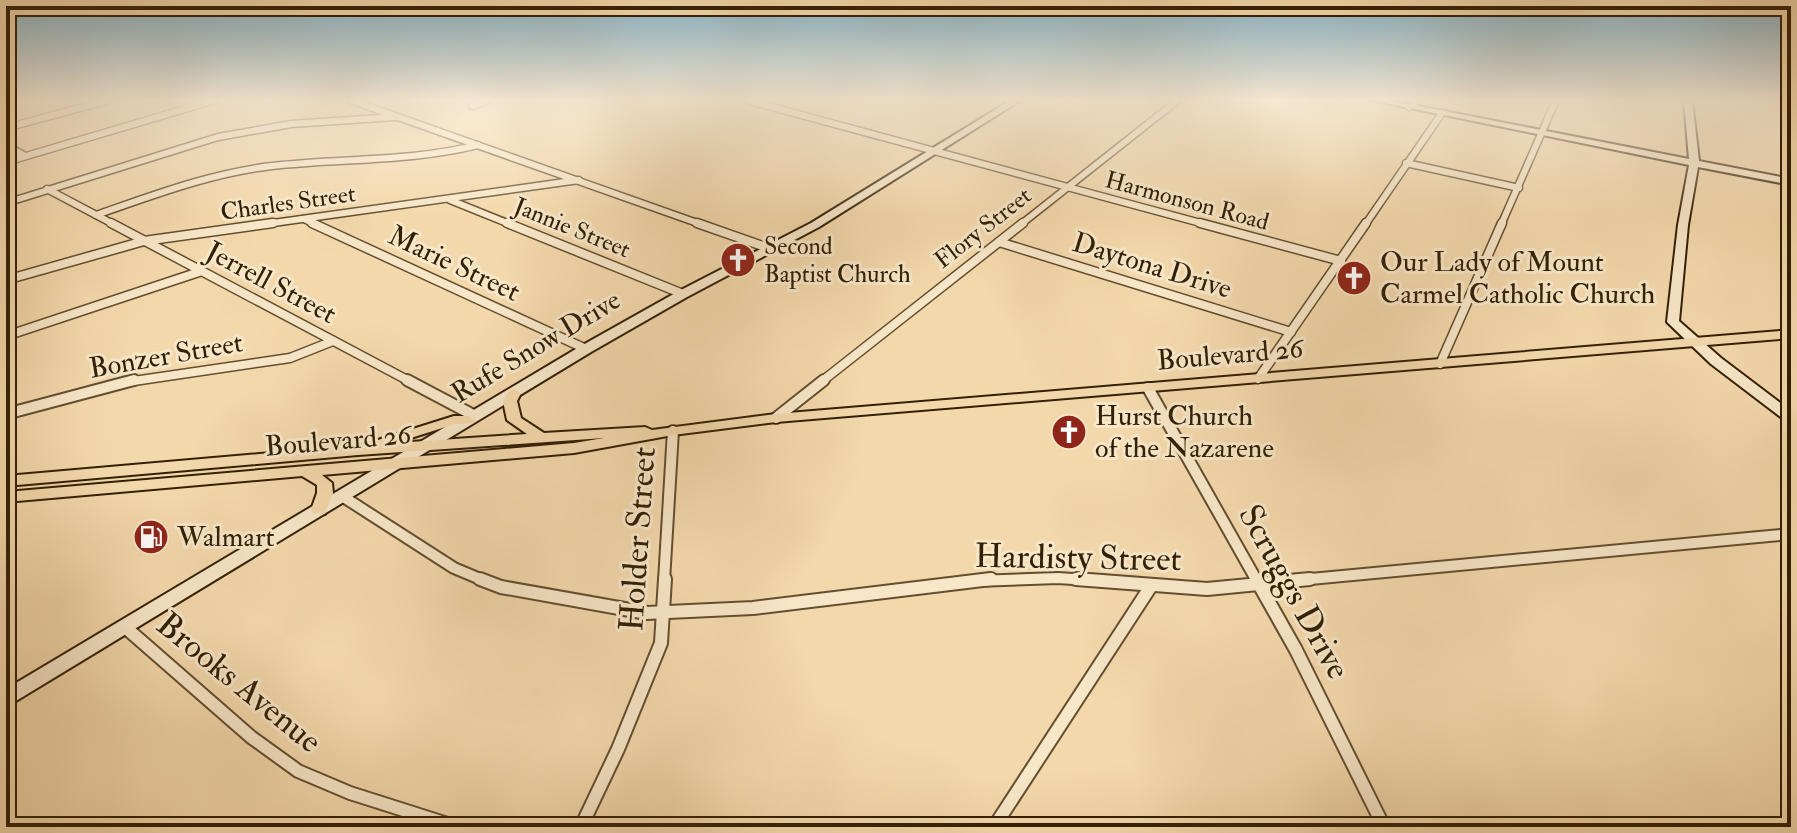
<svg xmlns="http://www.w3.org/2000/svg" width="1797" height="833" viewBox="0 0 1797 833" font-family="'IM FELL Double Pica',serif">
<rect width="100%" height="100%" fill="#f3d8ab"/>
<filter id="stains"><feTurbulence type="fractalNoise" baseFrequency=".0025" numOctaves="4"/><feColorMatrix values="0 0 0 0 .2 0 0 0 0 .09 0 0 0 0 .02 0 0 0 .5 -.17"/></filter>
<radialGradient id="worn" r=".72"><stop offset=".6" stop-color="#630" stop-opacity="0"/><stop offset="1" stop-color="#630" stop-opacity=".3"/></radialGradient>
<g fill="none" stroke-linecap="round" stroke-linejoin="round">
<defs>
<g id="street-far3">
<polyline points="350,100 703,225"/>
<polyline points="746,100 1208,225"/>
<polyline points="472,106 488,100"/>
<polyline points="1409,107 1418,100"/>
<polyline points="6,128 109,100"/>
<polyline points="6,145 25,156"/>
<polyline points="6,162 215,100"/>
<polyline points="1406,163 1519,188"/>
<polyline points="47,189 115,225"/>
<polyline points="450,200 512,225"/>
<polyline points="6,203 218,137 291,124 395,117"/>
<path d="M96,215C154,195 211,173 272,166C341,158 410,162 478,145"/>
<polyline points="304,219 317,225"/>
<polyline points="259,225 579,180"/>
<polyline points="1020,225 1178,100"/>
<polyline points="1365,225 1442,113"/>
<polyline points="1501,225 1556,100"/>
</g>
<g id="street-far2">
<polyline points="111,223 411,382"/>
<polyline points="312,223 586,349"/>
<polyline points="507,223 683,294"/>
<polyline points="697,223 771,249"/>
<polyline points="1200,223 1341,261"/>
<polyline points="999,242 1291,332"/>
<polyline points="6,280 144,241 273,223"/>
<polyline points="6,336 202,271"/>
<polyline points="1440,364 1502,223"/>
<polyline points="1258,379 1366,223"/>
<polyline points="127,382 290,358 333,341"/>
<polyline points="821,382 1023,223"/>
</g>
<g id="street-far1">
<polyline points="407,380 475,416"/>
<polyline points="1148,388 1257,581"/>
<polyline points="6,414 134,380"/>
<polyline points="776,418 824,380"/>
<polyline points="342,496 454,568 485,581"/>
<polyline points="664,581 673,431"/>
<polyline points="975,581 1058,578 1103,581"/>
<polyline points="1289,581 1791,534"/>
</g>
<g id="street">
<polyline points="480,579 501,587 647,613 753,608 991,579"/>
<polyline points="1076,579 1207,589 1310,579"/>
<polyline points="1256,579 1296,650 1384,827"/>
<polyline points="125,627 251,737 298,771 350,793 457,827"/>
<polyline points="581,827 618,749 661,643 665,579"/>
<polyline points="994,827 1151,586"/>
</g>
<g id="secondary">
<polygon points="1011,100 1021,100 819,227 687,297 591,352 6,707 6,689 581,346 679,291 811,223"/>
<polygon points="1371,100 1388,100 1689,159 1684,100 1692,100 1699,161 1791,179 1791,185 1698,167 1688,225 1679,321 1721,358 1791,411 1791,422 1786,421 1711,364 1667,322 1678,225 1689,165"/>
</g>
<polygon id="primary" points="1791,330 1791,338 776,422 673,435 574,453 322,475 332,483 333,493 325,514 313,514 311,510 317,493 317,485 302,476 6,502 6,492 574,443 604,438 358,455 6,486 6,476 362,445 454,416 468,416 475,420 473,423 455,424 395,443 527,434 507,420 503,401 509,390 514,389 521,393 517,401 521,418 544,433 645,427 652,430 776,414"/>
</defs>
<!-- street-far3 casing -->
<use href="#street-far3" stroke="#634e2f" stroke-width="9"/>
<!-- street-far2 casing -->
<use href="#street-far2" stroke="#634e2f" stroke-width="11"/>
<!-- street-far1 casing -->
<use href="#street-far1" stroke="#634e2f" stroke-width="14"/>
<!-- street casing -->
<use href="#street" stroke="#634e2f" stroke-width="16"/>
<!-- secondary casing -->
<use href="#secondary" stroke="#332006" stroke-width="4"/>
<!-- primary casing -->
<use href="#primary" stroke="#332006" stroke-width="4"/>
<!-- street-far3 -->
<use href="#street-far3" stroke="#f7e6c8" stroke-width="6"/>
<!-- street-far2 -->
<use href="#street-far2" stroke="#f7e6c8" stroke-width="8"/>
<!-- street-far1 -->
<use href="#street-far1" stroke="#f7e6c8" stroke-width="10"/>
<!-- street -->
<use href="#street" stroke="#f7e6c8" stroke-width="12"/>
<!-- secondary -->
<use href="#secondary" fill="#f7e6c8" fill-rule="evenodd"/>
<!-- primary -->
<use href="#primary" fill="#f3d8ab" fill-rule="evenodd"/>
</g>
<!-- sky -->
<linearGradient id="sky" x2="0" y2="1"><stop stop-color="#8ab7cc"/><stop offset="0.46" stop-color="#faedd9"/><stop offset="1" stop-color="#faedd9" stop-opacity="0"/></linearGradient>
<rect width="1797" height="217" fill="url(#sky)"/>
<!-- icons -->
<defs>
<symbol id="church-disc" viewBox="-11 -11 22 22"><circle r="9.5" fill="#8f2418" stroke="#f7e6c8"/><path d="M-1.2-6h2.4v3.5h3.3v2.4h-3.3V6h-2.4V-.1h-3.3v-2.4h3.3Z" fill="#fff"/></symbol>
<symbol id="fuel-disc" viewBox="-11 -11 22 22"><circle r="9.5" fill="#8f2418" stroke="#f7e6c8"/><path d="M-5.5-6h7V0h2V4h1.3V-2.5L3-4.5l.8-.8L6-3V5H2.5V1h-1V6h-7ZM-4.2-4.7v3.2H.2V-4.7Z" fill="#fff"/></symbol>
</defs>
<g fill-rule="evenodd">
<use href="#church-disc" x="718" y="240" width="40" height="40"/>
<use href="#church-disc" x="1334" y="258" width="40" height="40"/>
<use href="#church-disc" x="1049" y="412" width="40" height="40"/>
<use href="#fuel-disc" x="131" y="517" width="40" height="40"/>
</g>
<g text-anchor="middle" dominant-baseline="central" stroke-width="6" stroke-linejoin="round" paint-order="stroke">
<!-- far-street labels -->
<g font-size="24" fill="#332006" stroke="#f7e6c8">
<text transform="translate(1187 201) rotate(15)">Harmonson Road</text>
<text transform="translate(288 203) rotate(-8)">Charles Street</text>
<text transform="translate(572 228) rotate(22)">Jannie Street</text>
<text transform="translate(983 228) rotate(-38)">Flory Street</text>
</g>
<!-- far-poi labels -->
<g font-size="24" fill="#332006" stroke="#f7e6c8" text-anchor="start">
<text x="764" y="246">Second<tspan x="764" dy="28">Baptist Church</tspan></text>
</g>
<!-- poi labels -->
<g font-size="28" fill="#332006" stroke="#f7e6c8" text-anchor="start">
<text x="1380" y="262">Our Lady of Mount<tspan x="1380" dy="32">Carmel Catholic Church</tspan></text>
<text x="1095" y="416">Hurst Church<tspan x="1095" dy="32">of the Nazarene</tspan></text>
<text x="177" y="537">Walmart</text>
</g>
<!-- street labels -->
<g font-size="28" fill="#332006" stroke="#f7e6c8">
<text transform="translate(454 264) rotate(25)">Marie Street</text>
<text transform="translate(1152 266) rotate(17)">Daytona Drive</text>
<text transform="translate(271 283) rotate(28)">Jerrell Street</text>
<text transform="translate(536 347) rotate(-31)">Rufe Snow Drive</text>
<text transform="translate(1230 355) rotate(-5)">Boulevard 26</text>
<text transform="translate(166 356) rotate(-10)">Bonzer Street</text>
<text transform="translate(338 441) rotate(-5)">Boulevard 26</text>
</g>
<!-- near-street labels -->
<g font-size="34" fill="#332006" stroke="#f7e6c8">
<text transform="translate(638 539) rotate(-86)">Holder Street</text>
<text transform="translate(1078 558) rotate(1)">Hardisty Street</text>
<text transform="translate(1294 592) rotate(61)">Scruggs Drive</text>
<text transform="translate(239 683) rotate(39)">Brooks Avenue</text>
</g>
</g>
<!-- margin -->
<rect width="1797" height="833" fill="none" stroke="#f3d8ab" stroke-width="32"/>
<rect x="8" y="8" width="1781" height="817" fill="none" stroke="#332006" stroke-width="4"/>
<rect x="16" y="16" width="1765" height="801" fill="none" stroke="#332006" stroke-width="2"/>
<rect width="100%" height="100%" filter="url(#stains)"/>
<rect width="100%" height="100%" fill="url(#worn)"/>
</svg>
